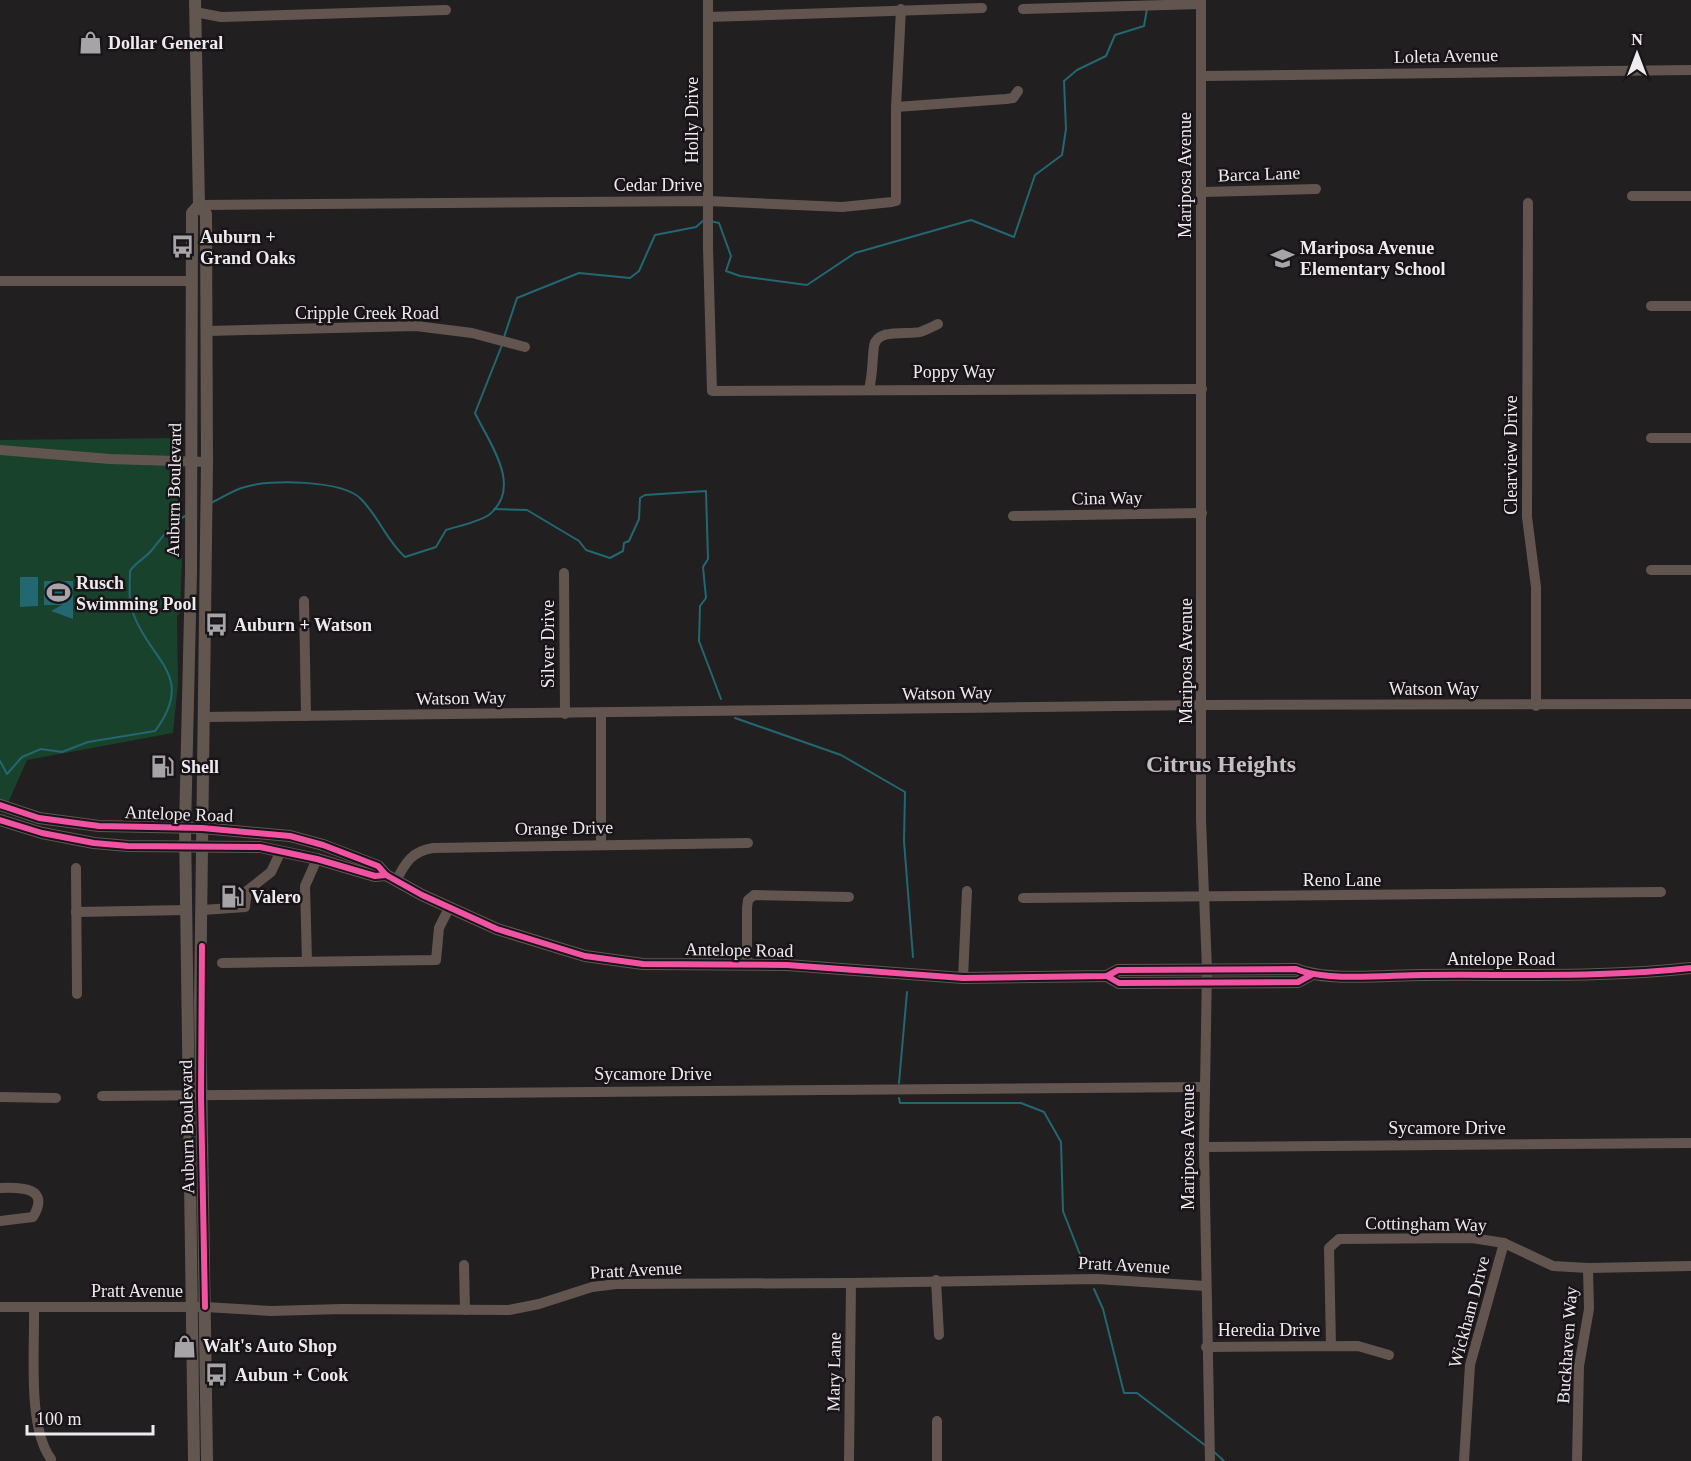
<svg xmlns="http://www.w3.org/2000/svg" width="1691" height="1461" viewBox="0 0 1691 1461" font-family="Georgia,serif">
<rect width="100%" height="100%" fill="#211f20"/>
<!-- green -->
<polygon fill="#19422d" points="181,438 178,447 172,449 173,456 178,455 172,486 178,500 179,549 182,559 180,613 177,616 178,683 173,733 27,760 8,803 0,800 0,440"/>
<!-- water -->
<g fill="#236771">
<polygon points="20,577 38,577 38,606 20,607"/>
<polygon points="44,581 73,581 73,619 51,611 62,605 44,605"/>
</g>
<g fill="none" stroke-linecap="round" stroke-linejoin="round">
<!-- stream -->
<g stroke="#236771" stroke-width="2">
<polyline points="710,221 719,223 731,256 726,271 740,276 807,285 855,253 971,220 1014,237 1035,175 1062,155 1066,129 1064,81 1077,70 1106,56 1115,35 1144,26 1147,9"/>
<polyline points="504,337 517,298 579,273 630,278 639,271 655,235 696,227 705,219"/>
<path d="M211,503C222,498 233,490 245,487C268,479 343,480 361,499C379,517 386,540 405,557L436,547L446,530C458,526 480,522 490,514C523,486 489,443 475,413L502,345"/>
<polyline points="494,509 527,510 579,541 586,550 610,558 623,551 624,543 629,541 639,519 640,498 645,495 706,491 708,559 703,567 706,598 700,606 699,641 721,699"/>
<polyline points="735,718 841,755 905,792 904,841 913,957"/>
<path d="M0,761L7,774L22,757L41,749L62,752L88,742L155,731C197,675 149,660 133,613C128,599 130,585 130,571C135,563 144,559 151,551C162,538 171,523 187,515"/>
<polyline points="899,1083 907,992"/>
<polyline points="899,1098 900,1103 1021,1103 1044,1112 1061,1142 1063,1211 1086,1270"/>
<polyline points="1094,1289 1103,1309 1124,1393 1137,1393 1206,1446"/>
<polyline points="1213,1451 1224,1461"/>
</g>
<!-- minor -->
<g stroke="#625550" stroke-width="10">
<polyline points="708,0 708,248 712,391 1202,389"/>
<polyline points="1201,0 1201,820 1207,969 1204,1147 1210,1461"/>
<polyline points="1023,9 1201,4"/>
<polyline points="195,12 221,17 446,10"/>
<polyline points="708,17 982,8"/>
<polyline points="1202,76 1691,70"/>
<polyline points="896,107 1006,99 1013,98 1018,91"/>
<polyline points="1202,192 1316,189"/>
<polyline points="1632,196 1691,196"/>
<polyline points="1528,203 1527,517 1536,587 1536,706"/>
<polyline points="199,205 708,201 842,207 892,202 896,201 896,107 901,9"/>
<polyline points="0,281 191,281"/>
<polyline points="1651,306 1691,306"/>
<polyline points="207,331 416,326 472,333 525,347"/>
<path d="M869,389C873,374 872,361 874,346C877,328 907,335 920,332C926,330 932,327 938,324"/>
<polyline points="1651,438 1691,438"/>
<polyline points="0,450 110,459 207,462"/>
<polyline points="1013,516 1202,513"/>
<polyline points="1651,570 1691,570"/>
<polyline points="564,573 565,714"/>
<polyline points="304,601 306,716"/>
<polyline points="601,713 601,843"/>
<polyline points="204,717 1202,705 1691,704"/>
<polyline points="76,868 77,994"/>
<path d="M396,881C405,863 412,851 433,848L748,843"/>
<polyline points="1023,898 1661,892"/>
<polyline points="203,910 245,907 247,891 271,872 281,851"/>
<polyline points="76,912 187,910"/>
<polyline points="307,961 305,886 317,859"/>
<polyline points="222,963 436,960 439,928 449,908"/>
<polyline points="747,965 747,908 748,900 754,895 849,897"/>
<polyline points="963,978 967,891"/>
<polyline points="102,1096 1205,1087"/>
<polyline points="0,1097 56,1098"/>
<polyline points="1204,1147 1691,1143"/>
<path d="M0,1188C20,1187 51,1187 33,1217L0,1221"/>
<polyline points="464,1265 465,1310"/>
<polyline points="936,1280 939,1335"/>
<polyline points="0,1307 205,1307 271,1311 342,1309 509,1310 539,1304 592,1287 616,1284 851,1283 1097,1279 1205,1286"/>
<path d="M34,1308C35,1348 27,1427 51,1459"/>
<polyline points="1331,1346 1329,1248 1339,1239 1472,1238 1504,1243 1553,1266 1588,1268 1691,1266"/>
<polyline points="1206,1347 1358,1346 1389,1355"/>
<polyline points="849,1461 851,1283"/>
<polyline points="937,1461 937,1421"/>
<polyline points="1464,1461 1470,1365 1504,1243"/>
<polyline points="1577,1461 1579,1366 1589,1309 1588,1268"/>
</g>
<!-- major -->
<g stroke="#625650" stroke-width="12">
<polyline points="195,0 199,205 206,214 207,463 200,1004 207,1461"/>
<path d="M0,805L39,818L99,826L202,828L290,836L323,845L378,866L386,875L422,895L497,929L585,956L643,964L787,965L963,978L1107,976L1118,970L1296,969C1327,982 1388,975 1423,975C1512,974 1602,978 1691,968"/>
<polyline points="0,820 42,833 94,843 128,846 260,847 317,859 375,876 386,875"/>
<polyline points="1107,976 1119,983 1298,982 1311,975"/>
<polyline points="194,1461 185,828 191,572 192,213 199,205"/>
</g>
<defs>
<g id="cycleway">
<path d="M0,805L39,818L99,826L202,828L290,836L323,845L378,866L386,875L422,895L497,929L585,956L643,964L787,965L963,978L1107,976L1118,970L1296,969C1327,982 1388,975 1423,975C1512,974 1602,978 1691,968"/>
<polyline points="0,820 42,833 94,843 128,846 260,847 317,859 375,876 386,875"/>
<polyline points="202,946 201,1096 205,1307"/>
<polyline points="1107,976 1119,983 1298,982 1311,975"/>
</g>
</defs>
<!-- cycleway casing -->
<use href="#cycleway" stroke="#191418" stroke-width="10"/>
<!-- cycleway -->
<use href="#cycleway" stroke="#f153a3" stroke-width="6"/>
</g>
<!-- icons -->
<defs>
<symbol id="shop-bare" viewBox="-9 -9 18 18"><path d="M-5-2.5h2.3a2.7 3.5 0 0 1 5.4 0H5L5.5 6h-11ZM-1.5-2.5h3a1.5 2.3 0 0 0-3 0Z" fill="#a6a4a6" stroke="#191418" stroke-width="2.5" paint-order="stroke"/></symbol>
<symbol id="bus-bare" viewBox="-9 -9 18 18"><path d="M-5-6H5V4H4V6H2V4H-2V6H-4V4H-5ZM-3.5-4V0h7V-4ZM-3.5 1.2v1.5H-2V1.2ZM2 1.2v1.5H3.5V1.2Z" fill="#a6a4a6" stroke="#191418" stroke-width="2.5" paint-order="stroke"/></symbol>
<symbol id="school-bare" viewBox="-9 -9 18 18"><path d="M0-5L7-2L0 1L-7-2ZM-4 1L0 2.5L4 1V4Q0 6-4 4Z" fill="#a6a4a6" stroke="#191418" stroke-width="2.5" paint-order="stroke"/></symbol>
<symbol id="stadium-bare" viewBox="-9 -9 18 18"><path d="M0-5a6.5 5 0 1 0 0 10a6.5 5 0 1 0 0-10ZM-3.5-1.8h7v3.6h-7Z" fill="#a6a4a6" stroke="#191418" stroke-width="2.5" paint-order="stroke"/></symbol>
<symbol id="fuel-bare" viewBox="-9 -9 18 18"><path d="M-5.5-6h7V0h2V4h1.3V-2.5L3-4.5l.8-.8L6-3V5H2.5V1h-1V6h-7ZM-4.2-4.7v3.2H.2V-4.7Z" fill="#a6a4a6" stroke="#191418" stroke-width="2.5" paint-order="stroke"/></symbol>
</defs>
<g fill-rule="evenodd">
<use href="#shop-bare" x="74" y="26" width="33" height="33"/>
<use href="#bus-bare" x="166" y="230" width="33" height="33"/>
<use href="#school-bare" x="1266" y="242" width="33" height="33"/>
<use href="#stadium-bare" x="42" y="576" width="33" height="33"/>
<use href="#bus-bare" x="200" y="608" width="33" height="33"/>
<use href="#fuel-bare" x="146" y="750" width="33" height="33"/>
<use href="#fuel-bare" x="216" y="880" width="33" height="33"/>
<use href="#shop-bare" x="168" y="1330" width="33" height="33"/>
<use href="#bus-bare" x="200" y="1358" width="33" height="33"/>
</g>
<g text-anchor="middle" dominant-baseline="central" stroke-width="5" stroke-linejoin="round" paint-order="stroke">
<!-- poi labels -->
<g font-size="18" font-weight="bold" fill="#eeebee" stroke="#191418" text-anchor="start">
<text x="108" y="43">Dollar General</text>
<text x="200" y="237">Auburn +<tspan x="200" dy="21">Grand Oaks</tspan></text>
<text x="1300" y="248">Mariposa Avenue<tspan x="1300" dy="21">Elementary School</tspan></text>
<text x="76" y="583">Rusch<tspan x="76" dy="21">Swimming Pool</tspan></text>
<text x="234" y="625">Auburn + Watson</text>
<text x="181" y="767">Shell</text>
<text x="251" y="897">Valero</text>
<text x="203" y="1346">Walt's Auto Shop</text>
<text x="235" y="1375">Aubun + Cook</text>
</g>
<!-- street labels -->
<g font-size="18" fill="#eeebee" stroke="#191418">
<text transform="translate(1446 56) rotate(-1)">Loleta Avenue</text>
<text transform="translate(692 120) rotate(-90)">Holly Drive</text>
<text transform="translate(1259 174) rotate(-2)">Barca Lane</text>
<text transform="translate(1185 175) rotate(-90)">Mariposa Avenue</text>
<text x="658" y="185">Cedar Drive</text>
<text x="367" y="313">Cripple Creek Road</text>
<text x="954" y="372">Poppy Way</text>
<text transform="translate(1511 455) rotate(-90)">Clearview Drive</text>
<text transform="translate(174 490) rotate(-89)">Auburn Boulevard</text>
<text transform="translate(1107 498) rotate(-1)">Cina Way</text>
<text transform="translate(548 644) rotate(-90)">Silver Drive</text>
<text transform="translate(1186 661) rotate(-90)">Mariposa Avenue</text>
<text x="1434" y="689">Watson Way</text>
<text transform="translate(947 693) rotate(-1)">Watson Way</text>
<text transform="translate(461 698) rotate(-1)">Watson Way</text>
<text transform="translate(179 814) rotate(2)">Antelope Road</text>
<text transform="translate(564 828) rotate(-1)">Orange Drive</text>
<text x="1342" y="880">Reno Lane</text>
<text transform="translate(739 950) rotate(1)">Antelope Road</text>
<text x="1501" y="959">Antelope Road</text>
<text x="653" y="1074">Sycamore Drive</text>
<text transform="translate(187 1127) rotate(-91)">Auburn Boulevard</text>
<text x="1447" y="1128">Sycamore Drive</text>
<text transform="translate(1188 1147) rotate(-90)">Mariposa Avenue</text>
<text transform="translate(1426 1224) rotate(1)">Cottingham Way</text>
<text transform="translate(1124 1265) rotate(3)">Pratt Avenue</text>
<text transform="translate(636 1270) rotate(-3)">Pratt Avenue</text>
<text x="137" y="1291">Pratt Avenue</text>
<text transform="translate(1469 1312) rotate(-75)">Wickham Drive</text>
<text x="1269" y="1330">Heredia Drive</text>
<text transform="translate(1567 1345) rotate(-86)">Buckhaven Way</text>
<text transform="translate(834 1372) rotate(-89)">Mary Lane</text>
</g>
<!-- district labels -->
<g font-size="24" font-weight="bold" fill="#c4bec3" stroke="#191418">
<text x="1221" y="764">Citrus Heights</text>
</g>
</g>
<!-- north arrow -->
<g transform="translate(1637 54)" stroke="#191418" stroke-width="4.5" paint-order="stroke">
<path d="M0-4.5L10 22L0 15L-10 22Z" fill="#eeebee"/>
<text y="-9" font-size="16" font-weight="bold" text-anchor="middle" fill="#eeebee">N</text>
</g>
<!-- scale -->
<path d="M27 1425v9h126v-9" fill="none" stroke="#eeebee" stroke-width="3"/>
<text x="36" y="1425" font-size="18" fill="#eeebee" stroke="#191418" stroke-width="4.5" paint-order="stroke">100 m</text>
</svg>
